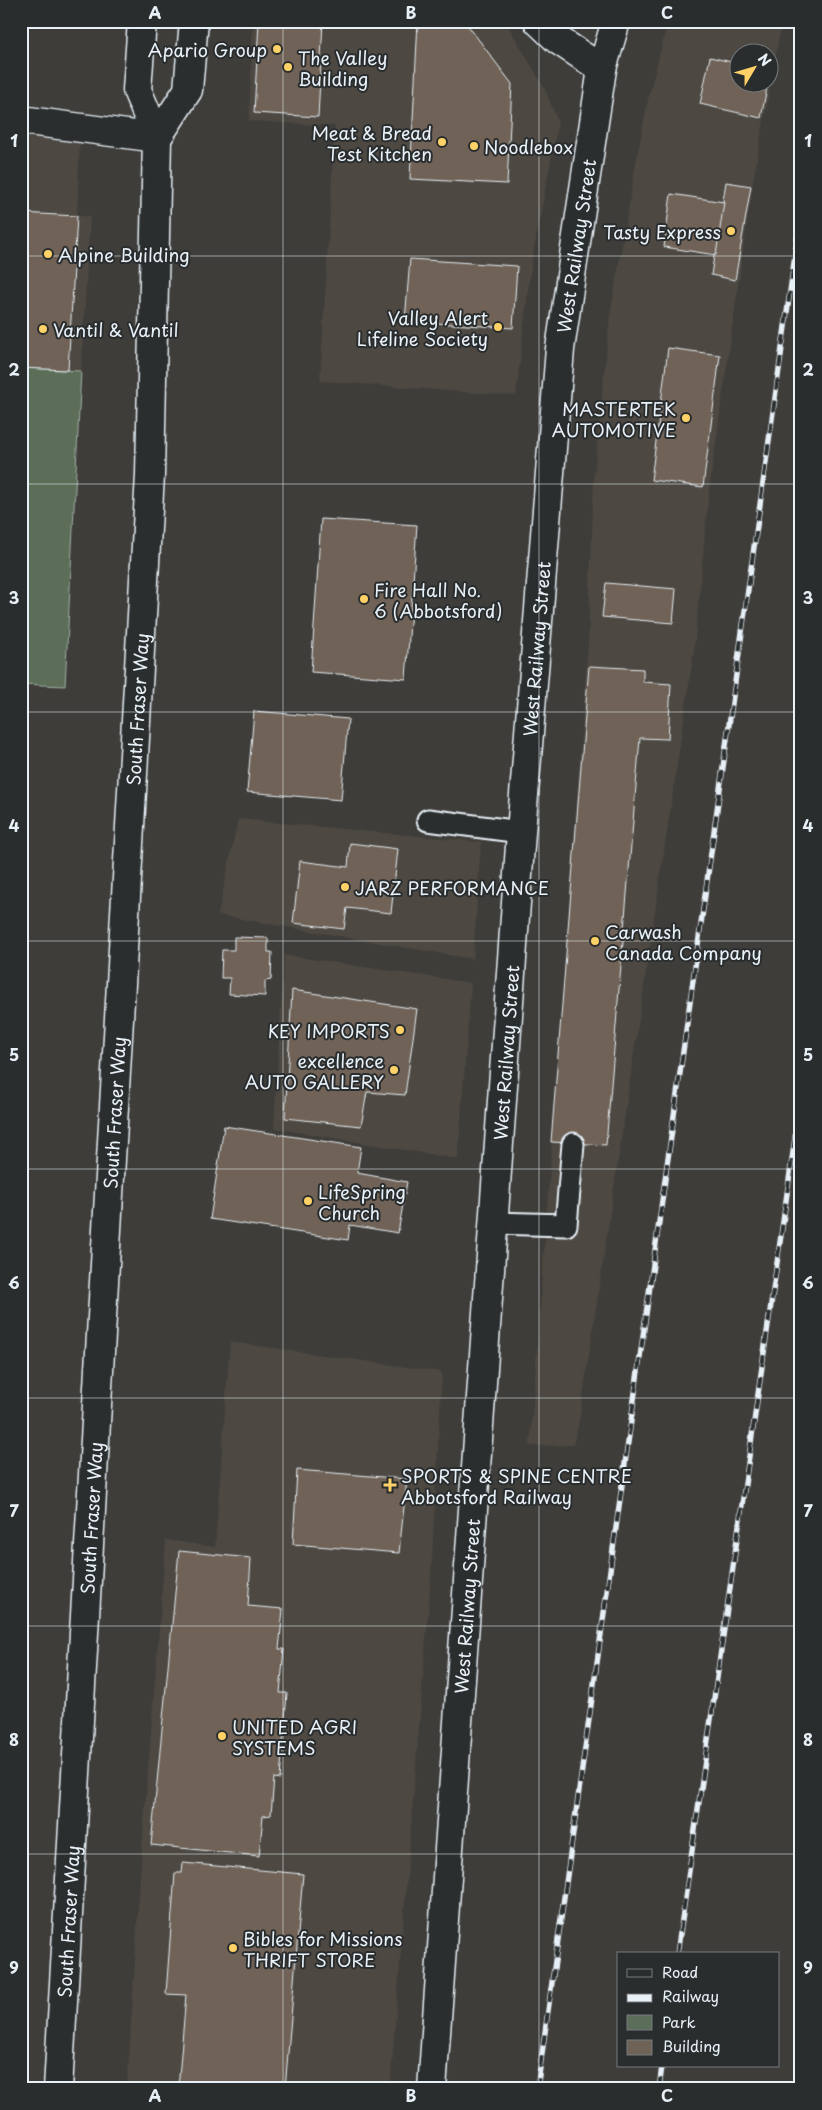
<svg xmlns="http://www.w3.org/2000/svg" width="822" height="2110" viewBox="0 0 822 2110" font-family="'Playpen Sans',sans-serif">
<rect width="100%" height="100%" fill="#3f3d3a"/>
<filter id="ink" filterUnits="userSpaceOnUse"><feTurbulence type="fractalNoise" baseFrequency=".02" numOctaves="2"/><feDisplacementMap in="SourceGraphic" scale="10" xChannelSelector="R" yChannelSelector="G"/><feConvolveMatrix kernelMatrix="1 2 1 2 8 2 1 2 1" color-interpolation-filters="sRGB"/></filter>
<g filter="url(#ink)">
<!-- built -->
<g fill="#4d4842" fill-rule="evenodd">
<polygon points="253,21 505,21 544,87 558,122 531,265 516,396 320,381 335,126 249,121"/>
<path d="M668,21H782L753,181L709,491L694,650L579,1422L573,1445L530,1446L588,643L594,476L610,316L637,157L649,95ZM740,52H770V82H740Z"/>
<polygon points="21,125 80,133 77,216 90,216 81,371 21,368"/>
<polygon points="238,819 481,842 473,959 218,915"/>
<polygon points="284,955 471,983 458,1159 274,1128"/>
<polygon points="230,1342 442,1372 431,1576 390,2089 127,2089 142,1847 166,1540 215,1547"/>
</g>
<!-- green -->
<polygon fill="#5b6e59" stroke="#a2b0a8" points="21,368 81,371 65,686 21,684"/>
<!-- building -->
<g fill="#6f6256" stroke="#e8f1f8">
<polygon points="259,21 323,21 318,117 254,113"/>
<polygon points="418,21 466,23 512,84 507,184 410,179"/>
<polygon points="710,57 740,64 740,82 768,82 761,118 700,104"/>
<polygon points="726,182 751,186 735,280 711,275"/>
<polygon points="671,194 724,202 716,255 664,247"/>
<polygon points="21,213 77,216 68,370 21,368"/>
<polygon points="410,259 517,266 513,328 405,321"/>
<polygon points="668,348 720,355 703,487 651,480"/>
<polygon points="321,519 417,525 406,679 311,672"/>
<polygon points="606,583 676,589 673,623 602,617"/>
<polygon points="589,666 643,669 643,682 671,684 668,739 640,738 606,1145 551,1142"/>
<polygon points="254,711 348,719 341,800 247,792"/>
<polygon points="350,843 398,849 391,913 347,908 344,929 293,923 300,861 348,867"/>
<polygon points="234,937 268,938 268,952 272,952 271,980 265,981 265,996 229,994 230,978 221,978 222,950 234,950"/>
<polygon points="292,990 417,1009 405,1095 367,1092 361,1126 285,1118"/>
<polygon points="224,1126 361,1147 357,1173 407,1182 398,1233 350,1225 348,1240 210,1219"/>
<polygon points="297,1470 407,1479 399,1553 293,1544"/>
<polygon points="179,1551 251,1558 248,1606 283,1609 279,1649 284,1649 280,1693 287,1693 280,1779 274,1778 271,1815 263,1816 259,1856 151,1845"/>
<polygon points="183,1863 303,1874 285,2089 178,2089 186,1995 166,1994 175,1873 182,1873"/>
</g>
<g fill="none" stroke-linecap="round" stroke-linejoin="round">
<defs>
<g id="service">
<polyline points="428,820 521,832"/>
<polyline points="494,1223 566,1225 573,1144"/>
</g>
<polyline id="minor" points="538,21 558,40 602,69"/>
<g id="tertiary">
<polyline points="21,120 157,138"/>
<path id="s1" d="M432,2089L521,832L560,349L602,69L616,21"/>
</g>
<g id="secondary">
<polyline points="157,138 188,90 194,21"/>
<path id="s2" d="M58,2089L150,475L157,138L137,90L142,21"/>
</g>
</defs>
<!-- service casing -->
<use href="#service" stroke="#e8f1f8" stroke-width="25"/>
<!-- minor casing -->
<use href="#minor" stroke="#e8f1f8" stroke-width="31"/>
<!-- tertiary casing -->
<use href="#tertiary" stroke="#e8f1f8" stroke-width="31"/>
<!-- secondary casing -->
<use href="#secondary" stroke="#e8f1f8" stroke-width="31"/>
<!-- service -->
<use href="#service" stroke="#2a2d2e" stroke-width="21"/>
<!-- minor -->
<use href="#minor" stroke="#2a2d2e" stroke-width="28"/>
<!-- tertiary -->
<use href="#tertiary" stroke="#2a2d2e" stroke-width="28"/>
<!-- secondary -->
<use href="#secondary" stroke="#2a2d2e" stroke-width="28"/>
<defs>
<g id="rail">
<polyline points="677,1954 801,1097"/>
<polyline points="537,2089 801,213"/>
<polyline points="659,2089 662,2066"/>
</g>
</defs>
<!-- rail casing -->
<use href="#rail" stroke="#e8f1f8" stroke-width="5.5"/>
<!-- rail -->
<use href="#rail" stroke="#2a2d2e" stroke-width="4" stroke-dasharray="11" stroke-linecap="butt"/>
</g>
</g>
<!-- grid -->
<path fill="none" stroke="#e8f1f8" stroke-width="1" stroke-opacity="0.55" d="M283,21V2089M539,21V2089M21,256H801M21,484H801M21,712H801M21,941H801M21,1169H801M21,1398H801M21,1626H801M21,1854H801"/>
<!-- markers -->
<g fill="#ffd166" stroke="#2a2d2e" stroke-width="2">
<circle cx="277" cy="49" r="5"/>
<circle cx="288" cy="67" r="5"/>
<circle cx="442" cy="142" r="5"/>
<circle cx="474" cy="146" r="5"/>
<circle cx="731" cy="231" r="5"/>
<circle cx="48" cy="254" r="5"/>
<circle cx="498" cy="327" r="5"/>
<circle cx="43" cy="329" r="5"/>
<circle cx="686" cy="418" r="5"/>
<circle cx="364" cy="599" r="5"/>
<circle cx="345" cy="887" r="5"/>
<circle cx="595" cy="941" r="5"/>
<circle cx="400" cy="1030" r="5"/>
<circle cx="394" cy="1070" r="5"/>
<circle cx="308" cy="1201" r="5"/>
<path d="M387.5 1477.5h5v5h5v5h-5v5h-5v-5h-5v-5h5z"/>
<circle cx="222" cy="1736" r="5"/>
<circle cx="233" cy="1948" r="5"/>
</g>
<g text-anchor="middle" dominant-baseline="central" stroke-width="4" stroke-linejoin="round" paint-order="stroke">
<!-- poi labels -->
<g font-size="18" fill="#e8f1f8" stroke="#2a2d2e" text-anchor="start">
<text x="267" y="49" text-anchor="end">Apario Group</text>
<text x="298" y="57">The Valley<tspan x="298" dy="21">Building</tspan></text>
<text x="432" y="132" text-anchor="end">Meat &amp; Bread<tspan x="432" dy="21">Test Kitchen</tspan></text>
<text x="484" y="146">Noodlebox</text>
<text x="721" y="231" text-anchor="end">Tasty Express</text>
<text x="58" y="254">Alpine Building</text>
<text x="488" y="317" text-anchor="end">Valley Alert<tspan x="488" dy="21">Lifeline Society</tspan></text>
<text x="53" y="329">Vantil &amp; Vantil</text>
<text x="676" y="408" text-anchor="end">MASTERTEK<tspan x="676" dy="21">AUTOMOTIVE</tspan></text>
<text x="374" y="589">Fire Hall No.<tspan x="374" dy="21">6 (Abbotsford)</tspan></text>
<text x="355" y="887">JARZ PERFORMANCE</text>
<text x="605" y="931">Carwash<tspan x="605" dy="21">Canada Company</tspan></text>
<text x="390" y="1030" text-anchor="end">KEY IMPORTS</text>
<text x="384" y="1060" text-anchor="end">excellence<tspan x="384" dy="21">AUTO GALLERY</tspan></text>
<text x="318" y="1191">LifeSpring<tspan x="318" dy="21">Church</tspan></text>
<text x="401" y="1475">SPORTS &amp; SPINE CENTRE<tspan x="401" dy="21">Abbotsford Railway</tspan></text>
<text x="232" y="1726">UNITED AGRI<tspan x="232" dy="21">SYSTEMS</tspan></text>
<text x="243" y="1938">Bibles for Missions<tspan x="243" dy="21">THRIFT STORE</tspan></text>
</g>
<!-- street labels -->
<g font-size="18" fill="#e8f1f8" stroke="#2a2d2e">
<text stroke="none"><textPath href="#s1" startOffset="1849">West Railway Street</textPath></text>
<text stroke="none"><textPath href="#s1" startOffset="1444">West Railway Street</textPath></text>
<text stroke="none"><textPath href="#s2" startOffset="1382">South Fraser Way</textPath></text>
<text stroke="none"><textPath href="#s1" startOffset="1039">West Railway Street</textPath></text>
<text stroke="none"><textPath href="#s2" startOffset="978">South Fraser Way</textPath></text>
<text stroke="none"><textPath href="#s2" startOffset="572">South Fraser Way</textPath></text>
<text stroke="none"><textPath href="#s1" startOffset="484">West Railway Street</textPath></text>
<text stroke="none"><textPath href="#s2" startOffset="168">South Fraser Way</textPath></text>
</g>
</g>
<!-- margin -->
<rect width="822" height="2110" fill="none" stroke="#2a2d2e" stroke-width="55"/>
<!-- legend -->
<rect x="617" y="1952" width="162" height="115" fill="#2a2d2e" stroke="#767b7f"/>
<rect x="627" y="1969" width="25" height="8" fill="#2a2d2e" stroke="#767b7f"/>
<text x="662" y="1978" font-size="15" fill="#e8f1f8">Road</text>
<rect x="627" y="1994" width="25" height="8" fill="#e8f1f8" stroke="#767b7f"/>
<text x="662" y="2002" font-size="15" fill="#e8f1f8">Railway</text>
<rect x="627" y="2015" width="25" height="15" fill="#5b6e59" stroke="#767b7f"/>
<text x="662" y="2028" font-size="15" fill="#e8f1f8">Park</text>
<rect x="627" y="2040" width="25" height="15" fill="#6f6256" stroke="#767b7f"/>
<text x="662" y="2052" font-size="15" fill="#e8f1f8">Building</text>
<!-- north arrow -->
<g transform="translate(754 68) rotate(52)"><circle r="24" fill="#2a2d2e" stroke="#767b7f"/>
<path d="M0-4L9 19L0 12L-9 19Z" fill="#ffd166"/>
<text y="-8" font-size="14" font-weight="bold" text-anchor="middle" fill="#e8f1f8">N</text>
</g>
<rect x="28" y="28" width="766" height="2054" fill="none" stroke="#e8f1f8" stroke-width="2"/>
<g font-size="16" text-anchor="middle" font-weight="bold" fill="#e8f1f8">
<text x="155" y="19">A</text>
<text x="411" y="19">B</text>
<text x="667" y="19">C</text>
<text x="14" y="147">1</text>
<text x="808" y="147">1</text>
<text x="14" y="376">2</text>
<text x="808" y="376">2</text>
<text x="14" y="604">3</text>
<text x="808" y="604">3</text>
<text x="14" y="832">4</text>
<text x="808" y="832">4</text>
<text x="14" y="1061">5</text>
<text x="808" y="1061">5</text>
<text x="14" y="1289">6</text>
<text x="808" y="1289">6</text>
<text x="14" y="1517">7</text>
<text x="808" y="1517">7</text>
<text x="14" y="1746">8</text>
<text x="808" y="1746">8</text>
<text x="14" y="1974">9</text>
<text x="808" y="1974">9</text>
<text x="155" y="2102">A</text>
<text x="411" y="2102">B</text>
<text x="667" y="2102">C</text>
</g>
</svg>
